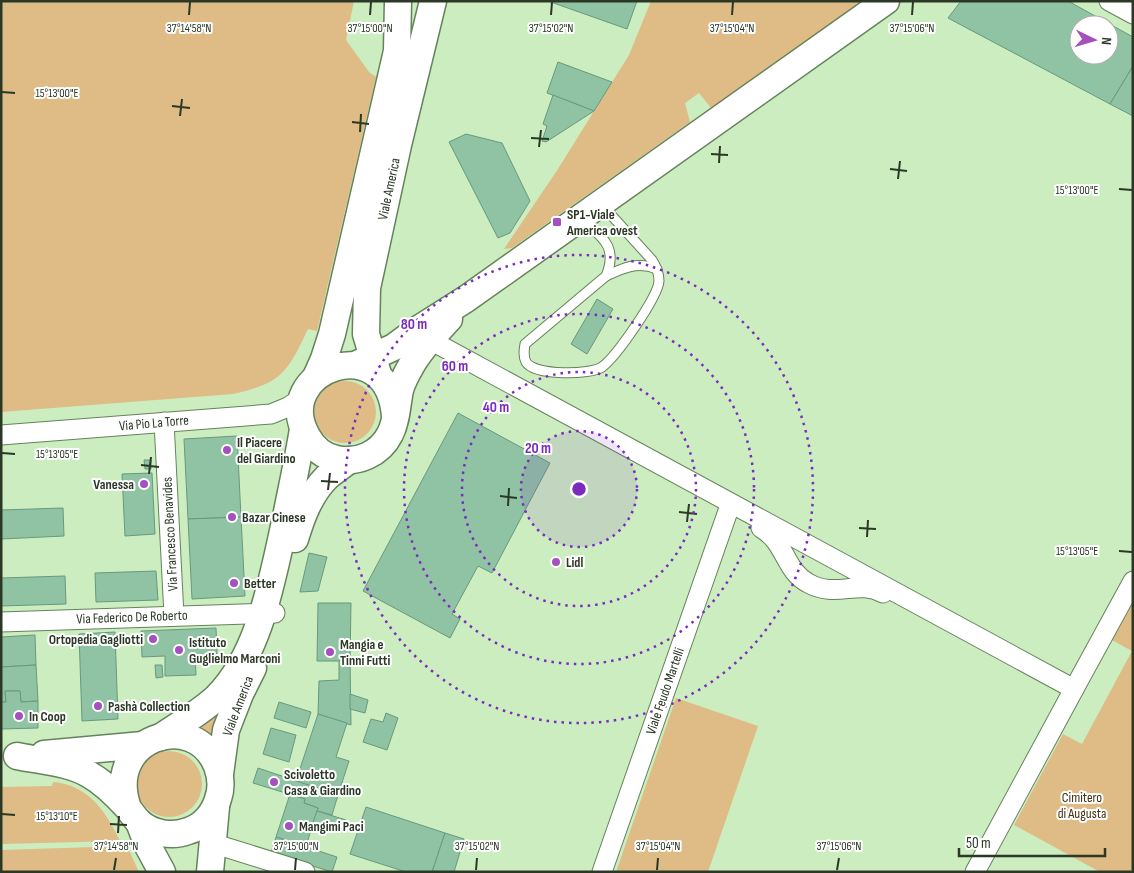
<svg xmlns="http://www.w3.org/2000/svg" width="1134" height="873" viewBox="0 0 1134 873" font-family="'Sofia Sans Condensed',sans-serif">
<rect width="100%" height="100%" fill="#ccedc0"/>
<!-- green -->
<g fill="#dfbb85">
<path d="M1,1H354L346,40L369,72L376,77L317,331L308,329C287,373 282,383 233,394L1,412Z"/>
<polygon points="651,1 863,1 711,108 699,93 685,103 690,122 512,248 504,249 558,169 629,55"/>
<circle cx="345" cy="412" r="31"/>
<polygon points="1133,602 1133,872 1100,872 1014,825 1063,734 1082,744 1132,651 1112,640"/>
<polygon points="676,698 758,726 708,872 616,872"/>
<polygon points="220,706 210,735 196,724"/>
<circle cx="169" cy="784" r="33"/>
<path d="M53,782C89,785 106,812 120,841L1,844V787L52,786Z"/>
<polygon points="127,846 139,872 1,872 1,850"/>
</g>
<!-- building -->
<g fill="#90c3a3" stroke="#67997b" fill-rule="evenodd">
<polygon points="548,1 637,1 627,29"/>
<path d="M961,1H1068L1133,37V66L1110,104L948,18ZM1079,25H1109V55H1079Z"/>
<polygon points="558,62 612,82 594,111 547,93"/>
<polygon points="1133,66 1133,116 1110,104"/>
<polygon points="553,95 594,111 546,142 542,141 547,126 543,124"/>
<polygon points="466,134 502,143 530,201 510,233 498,238 449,142"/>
<polygon points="597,299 613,309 587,354 571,344"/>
<polygon points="458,413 550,463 492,573 478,566 452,614 460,619 450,638 363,591"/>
<polygon points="237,436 241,517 188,519 184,439"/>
<polygon points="144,460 151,460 151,469 145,469"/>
<polygon points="152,473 155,534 125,536 122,474"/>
<polygon points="63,508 64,536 1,539 1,510"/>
<polygon points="241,517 245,596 192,599 188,519"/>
<polygon points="309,553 327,557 318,591 300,592"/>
<polygon points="156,571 158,600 96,602 95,573"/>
<polygon points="65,576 66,604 1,606 1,578"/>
<polygon points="318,603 351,603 350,661 317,661"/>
<polygon points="216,628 217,654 195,655 196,675 165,676 165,656 142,657 141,631"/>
<polygon points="115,632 118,719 82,721 79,634"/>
<polygon points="35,635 36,665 1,667 1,637"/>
<polygon points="339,661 350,661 351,725 318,714 319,681 339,680"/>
<polygon points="36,665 38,701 21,702 20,691 5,691 6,702 1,702 1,667"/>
<polygon points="155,665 162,665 163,677 156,678"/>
<polygon points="5,691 20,691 21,702 38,701 38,728 1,729 1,702 6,702"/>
<polygon points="350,694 368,700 365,713 350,709"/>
<polygon points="279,702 311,712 306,728 274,718"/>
<polygon points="386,713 398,718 387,750 363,742 371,719 383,722"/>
<polygon points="318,714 347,723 336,757 349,761 338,795 296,781"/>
<polygon points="271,728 296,735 289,762 263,754"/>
<polygon points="258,768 338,795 332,815 317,811 318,808 304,803 305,799 253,783"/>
<polygon points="290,794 305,799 304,803 318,808 306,846 276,837"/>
<polygon points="366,807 445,833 432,872 406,872 350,854"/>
<polygon points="317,811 346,820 343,832 313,822"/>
<polygon points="445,833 464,839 454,872 432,872"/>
<polygon points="276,837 337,857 332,872 271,853"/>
</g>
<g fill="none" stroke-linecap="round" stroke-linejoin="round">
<defs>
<g id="lane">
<path d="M583,220C603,238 618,247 606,276L525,344C524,350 523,356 526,362C534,376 591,375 602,367C616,357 658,297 659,281C659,274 656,266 652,260L603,206"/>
<path d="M606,276C623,268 638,261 657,269"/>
</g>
<g id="street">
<polyline points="1109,1 1133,14"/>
<polyline points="430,340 1074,689 975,872"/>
<polyline points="164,422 174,616"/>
<polyline points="1,435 271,414 288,407 302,398"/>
<path d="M761,528C786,542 784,570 808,583C836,599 858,579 883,593"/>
<polyline points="1,622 275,613"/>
<polyline points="1074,689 1133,581"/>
<polyline points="212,843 305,872"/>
<polyline points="602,872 728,511"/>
</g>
<g id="secondary">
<polyline points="355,365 394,347 417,330 466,299 886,1"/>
<polyline points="378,374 366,334 367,288 398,145 433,1"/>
<polyline points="316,377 324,359 332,334 397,51 398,1"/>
<path d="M395,417C389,326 270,370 307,436C313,447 323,456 336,459C357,464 380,454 390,434C397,421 397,404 400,390C402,382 407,373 411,366C420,349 436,333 449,319"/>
<path d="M295,539C302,516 310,494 327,477C334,471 342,466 349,460"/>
<path d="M161,737C180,724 201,712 217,697C260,654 272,579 285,522C291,491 298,460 303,429"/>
<polyline points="44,754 143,745"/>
<path d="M17,756C40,761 69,762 90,775C104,783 116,795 127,807C131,812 134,817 139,822C152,834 172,837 188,831C203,827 214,813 218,799C222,788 221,777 217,766C194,708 103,738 128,808"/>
<polyline points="220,774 226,730 240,694 253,668"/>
<polyline points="139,822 148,846 162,872"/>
<polyline points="210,872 216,807"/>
</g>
</defs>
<!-- lane casing -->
<use href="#lane" stroke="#65835a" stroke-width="11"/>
<!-- street casing -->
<use href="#street" stroke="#65835a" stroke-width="21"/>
<!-- secondary casing -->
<use href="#secondary" stroke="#65835a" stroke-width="29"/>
<!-- lane -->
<use href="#lane" stroke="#fff" stroke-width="9"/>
<!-- street -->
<use href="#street" stroke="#fff" stroke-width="19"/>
<!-- secondary -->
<use href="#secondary" stroke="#fff" stroke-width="26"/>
</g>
<!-- ticks -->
<path fill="none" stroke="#2b3826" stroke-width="2" d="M189,15L190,2M370,15L371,2M551,15L552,2M732,15L733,2M912,15L913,2M2,92L15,93M172,106L190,108M180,116L182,99M352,122L369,124M360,132L361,114M531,138L549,139M539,147L541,130M711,154L728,155M719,163L720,146M890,169L907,171M898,179L900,161M1119,189L1132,190M2,453L15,454M141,465L159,467M149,474L151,457M321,481L338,482M328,490L330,473M500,496L517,498M508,506L509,488M679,512L697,514M687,522L689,504M859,528L876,529M867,537L868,520M1119,551L1132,552M2,814L15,815M110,824L127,825M118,833L119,816M114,870L116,858M295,870L296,858M476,870L477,858M657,870L658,858M837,870L839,858"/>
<!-- distance rings -->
<circle cx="579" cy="489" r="58" fill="#7b2cbf" fill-opacity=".12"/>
<g fill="none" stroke="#7b2cbf" stroke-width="2.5" stroke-dasharray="2.5 5">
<circle cx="579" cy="489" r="58"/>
<circle cx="579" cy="489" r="117"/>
<circle cx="579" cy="489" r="175"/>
<circle cx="579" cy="489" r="234"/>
</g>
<!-- markers -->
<g fill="#a450bf" stroke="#fff" stroke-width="2">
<rect x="552" y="217" width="10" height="10" rx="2.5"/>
<circle cx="227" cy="450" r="5"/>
<circle cx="144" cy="484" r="5"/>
<circle cx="232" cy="517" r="5"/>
<circle cx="556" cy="562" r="5"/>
<circle cx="234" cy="583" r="5"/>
<circle cx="153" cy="639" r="5"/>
<circle cx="179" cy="650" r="5"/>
<circle cx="330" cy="652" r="5"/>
<circle cx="98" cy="706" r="5"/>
<circle cx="19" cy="716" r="5"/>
<circle cx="274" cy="782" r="5"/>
<circle cx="289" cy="826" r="5"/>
</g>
<g text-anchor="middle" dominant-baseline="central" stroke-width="4" stroke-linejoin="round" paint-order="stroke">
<!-- street labels -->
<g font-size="14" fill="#2b3826" stroke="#fff">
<text transform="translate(389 189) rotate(-78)">Viale America</text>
<text transform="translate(154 423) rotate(-5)">Via Pio La Torre</text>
<text transform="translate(170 534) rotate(-93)">Via Francesco Benavides</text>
<text transform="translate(132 617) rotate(-2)">Via Federico De Roberto</text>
<text transform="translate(665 691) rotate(-71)">Viale Feudo Martelli</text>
<text transform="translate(238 706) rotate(-69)">Viale America</text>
</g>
<!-- poi labels -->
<g font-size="14" font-weight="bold" fill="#2b3826" stroke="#fff" text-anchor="start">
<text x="567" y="214">SP1-Viale<tspan x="567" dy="16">America ovest</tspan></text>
<text x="237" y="442">Il Piacere<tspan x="237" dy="16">del Giardino</tspan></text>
<text x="134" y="484" text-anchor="end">Vanessa</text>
<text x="242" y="517">Bazar Cinese</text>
<text x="566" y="562">Lidl</text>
<text x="244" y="583">Better</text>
<text x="143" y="639" text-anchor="end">Ortopedia Gagliotti</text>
<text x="189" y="642">Istituto<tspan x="189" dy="16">Guglielmo Marconi</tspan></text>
<text x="340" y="644">Mangia e<tspan x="340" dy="16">Tinni Futti</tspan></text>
<text x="108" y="706">Pashà Collection</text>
<text x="29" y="716">In Coop</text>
<text x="284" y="774">Scivoletto<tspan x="284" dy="16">Casa &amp; Giardino</tspan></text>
<text x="299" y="826">Mangimi Paci</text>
</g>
<!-- park labels -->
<g font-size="14" fill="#43300f" stroke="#fff">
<text x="1082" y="797">Cimitero<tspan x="1082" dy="16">di Augusta</tspan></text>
</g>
</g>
<g font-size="12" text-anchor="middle" fill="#2b3826" stroke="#fff" stroke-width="4" stroke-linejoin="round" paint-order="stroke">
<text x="189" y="32">37°14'58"N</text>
<text x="370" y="32">37°15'00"N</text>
<text x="551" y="32">37°15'02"N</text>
<text x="732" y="32">37°15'04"N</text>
<text x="912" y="32">37°15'06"N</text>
<text x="57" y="97">15°13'00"E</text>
<text x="1077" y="194">15°13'00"E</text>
<text x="57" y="458">15°13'05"E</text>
<text x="1077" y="555">15°13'05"E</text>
<text x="57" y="820">15°13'10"E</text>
<text x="116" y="850">37°14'58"N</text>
<text x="296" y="850">37°15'00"N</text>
<text x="477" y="850">37°15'02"N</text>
<text x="658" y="850">37°15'04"N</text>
<text x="839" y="850">37°15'06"N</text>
</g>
<circle cx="579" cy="489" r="8" fill="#7b2cbf" stroke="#fff" stroke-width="2.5"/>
<g font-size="15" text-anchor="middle" font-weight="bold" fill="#7b2cbf" stroke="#fff" stroke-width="4" stroke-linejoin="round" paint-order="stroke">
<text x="414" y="329">80 m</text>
<text x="455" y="371">60 m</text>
<text x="496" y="412">40 m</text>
<text x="538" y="453">20 m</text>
</g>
<!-- border -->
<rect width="1134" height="873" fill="none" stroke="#2b3826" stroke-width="5"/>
<!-- north arrow -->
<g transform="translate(1094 40) rotate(95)"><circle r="24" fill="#ffffff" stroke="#aaafa8"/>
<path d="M0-4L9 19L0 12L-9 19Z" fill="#a450bf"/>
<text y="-8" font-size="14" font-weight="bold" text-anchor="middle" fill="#2b3826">N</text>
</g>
<!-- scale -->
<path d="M959 848v8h146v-8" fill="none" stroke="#2b3826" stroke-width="2.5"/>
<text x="966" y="848" font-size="15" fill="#2b3826" stroke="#ffffff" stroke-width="4" paint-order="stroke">50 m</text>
</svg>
